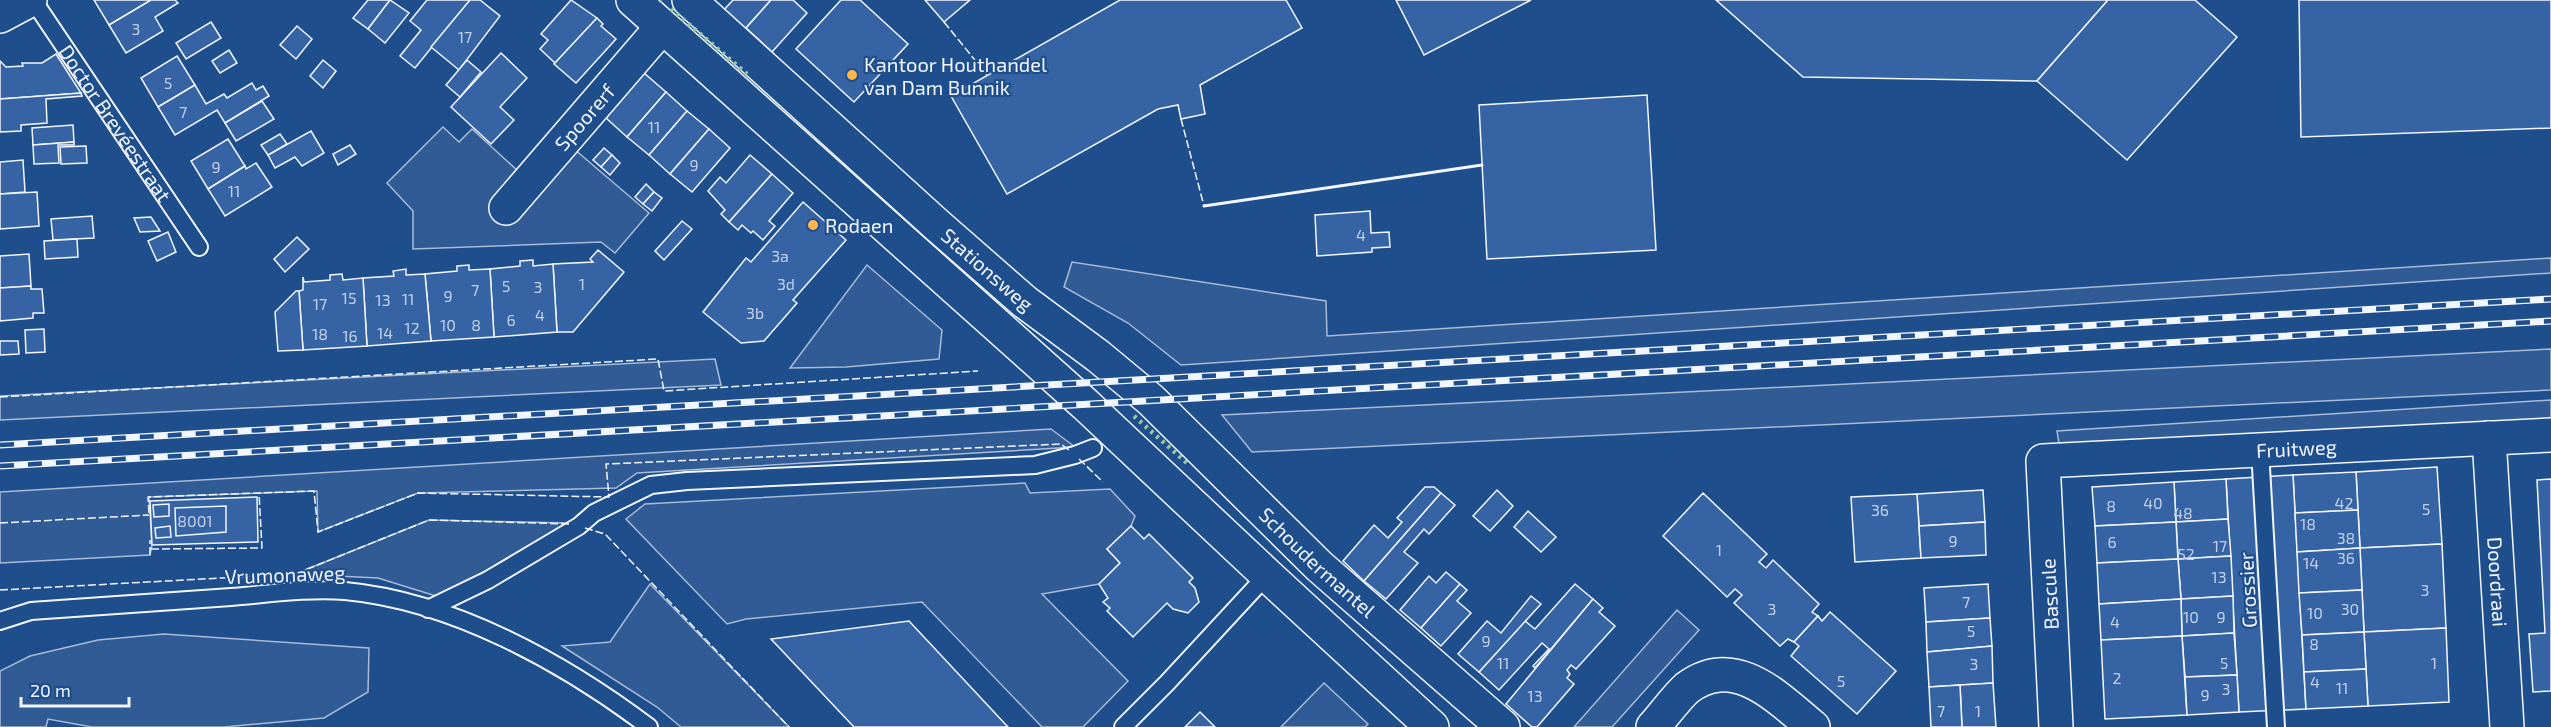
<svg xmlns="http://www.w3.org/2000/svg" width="2551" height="727" viewBox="0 0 2551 727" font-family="'Exo 2',sans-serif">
<rect width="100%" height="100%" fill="#1f4e8c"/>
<!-- built -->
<g fill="#305b95" stroke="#a8bbd7" stroke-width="1.5">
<polygon points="443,127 459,142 472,129 518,171 553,131 649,213 615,253 601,242 413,249 413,211 387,183"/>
<polygon points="2551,258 2551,273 1181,365 1128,323 1064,287 1072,262 1326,301 1327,336"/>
<polygon points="867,265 942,330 939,359 846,367 790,368"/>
<polygon points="2551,349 2551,390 1252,452 1222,415"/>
<polygon points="715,359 721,385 0,420 0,396"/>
<polygon points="2551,400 2551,420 2060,450 2057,431"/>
<polygon points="1051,429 1075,447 637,473 616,488 418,493 318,532 317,491 149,497 152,545 150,555 0,563 0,492"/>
<polygon points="1025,483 1030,493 1110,489 1135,516 1131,526 1107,549 1120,563 1099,584 1042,594 1128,681 1083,727 1042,727 922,602 746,619 727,624 626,519 645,504"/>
<polygon points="429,520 571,523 439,597 378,578 295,574"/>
<polygon points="650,584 789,727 681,727 657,707 562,646 610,642"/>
<polygon points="1677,610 1699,630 1612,727 1574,727"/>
<polygon points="164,634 369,648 368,692 324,718 224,727 92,727 48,719 46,727 0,727 0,671 30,656 98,640"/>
<polygon points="1324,683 1368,724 1365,727 1281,727"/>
</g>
<!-- building -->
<g fill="#3563a3" stroke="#f2f6ff" stroke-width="1.5">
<polygon points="94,0 151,0 109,25"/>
<polygon points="151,0 175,0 178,3 155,17 163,31 126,53 109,25"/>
<polygon points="368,0 390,0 368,29 353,18"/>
<polygon points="390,0 409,13 385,43 368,29"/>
<polygon points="427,0 470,0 415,68 400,56 421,30 410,21"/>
<polygon points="470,0 480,0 500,16 459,70 431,47"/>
<polygon points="571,0 597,18 555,63 540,49 548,40 541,34"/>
<polygon points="733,0 771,0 743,31 722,12"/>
<polygon points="771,0 793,0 807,13 772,52 746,28"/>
<polygon points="841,0 860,0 908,44 854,102 796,49"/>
<polygon points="925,0 970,0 944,22"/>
<polygon points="1120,0 1286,0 1302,28 1200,85 1205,114 1181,119 1178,105 1158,109 1007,194 951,96"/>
<polygon points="1396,0 1531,0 1424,55"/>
<polygon points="1716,0 2108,0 2037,81 1803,77"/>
<polygon points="2108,0 2195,0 2237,37 2127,160 2037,81"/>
<polygon points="2299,0 2551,0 2551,128 2301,137"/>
<polygon points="597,18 603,24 601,26 616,39 576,83 554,64"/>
<polygon points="211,22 221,38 186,59 176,43"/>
<polygon points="297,26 312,39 296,59 280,45"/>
<polygon points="229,50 237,63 220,73 212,61"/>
<polygon points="501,53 527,78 500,107 514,120 491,144 451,107"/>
<polygon points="56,54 81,93 0,99 0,61 6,67 23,66 22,63 42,63"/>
<polygon points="177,56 195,85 158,107 141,78"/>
<polygon points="323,60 336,71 323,88 310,76"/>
<polygon points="467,60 481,72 460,97 446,85"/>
<polygon points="644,73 666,92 627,137 606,118"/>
<polygon points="252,83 256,90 263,86 269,96 225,123 217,110 175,135 158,107 195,85 206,104 224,94 227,98"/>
<polygon points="666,92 687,111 649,155 627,137"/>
<polygon points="81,93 82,96 46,99 47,123 21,125 21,131 0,132 0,99"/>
<polygon points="1647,95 1656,250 1487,259 1479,105"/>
<polygon points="262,101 274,119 236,141 225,123"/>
<polygon points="687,111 709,129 670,174 649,155"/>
<polygon points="73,125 74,142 33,145 32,128"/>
<polygon points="709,129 730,148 692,192 670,174"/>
<polygon points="311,131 324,153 302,166 295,157 275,168 268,155"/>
<polygon points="280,134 287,144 268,155 261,145"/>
<polygon points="228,139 245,166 208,189 191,161"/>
<polygon points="74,142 74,145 58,145 59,163 34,164 33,145"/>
<polygon points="350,145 356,154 338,165 333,154"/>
<polygon points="86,146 87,163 61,164 60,147"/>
<polygon points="604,148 612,155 601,167 593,160"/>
<polygon points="612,155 620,163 610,175 601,167"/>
<polygon points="750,155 772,174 729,222 721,214 725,210 708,191 720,177 726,183"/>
<polygon points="23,160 25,192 0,194 0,162"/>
<polygon points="256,163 272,187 225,216 208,189 245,166 246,169"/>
<polygon points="772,174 793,193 769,221 775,226 763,240 753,231 751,233 742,225 738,230 729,222"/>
<polygon points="646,184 654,192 643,204 635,197"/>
<polygon points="37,192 39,226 0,229 0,194"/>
<polygon points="654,192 662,198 652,211 643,204"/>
<polygon points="803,202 846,240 793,300 797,303 764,341 741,343 703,312 746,258 751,262"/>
<polygon points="1370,211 1371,233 1389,232 1390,247 1372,248 1372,252 1317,256 1315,215"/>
<polygon points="92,216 94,238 53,240 51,219"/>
<polygon points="151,217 160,231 140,232 134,218"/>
<polygon points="682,221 692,229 664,260 655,251"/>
<polygon points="168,232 176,252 157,261 148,241"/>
<polygon points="297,237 309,249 285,272 274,259"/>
<polygon points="77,239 78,257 45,259 44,241"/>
<polygon points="598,250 624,272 573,332 557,332 553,264 593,262 590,259"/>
<polygon points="29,254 31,286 0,288 0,256"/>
<polygon points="533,260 533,266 553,264 557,332 494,337 490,269 520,266 520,261"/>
<polygon points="469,265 469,270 490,269 494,337 431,341 425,274 457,271 457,266"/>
<polygon points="406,269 406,275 425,274 431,341 367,346 363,278 394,276 393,271"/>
<polygon points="342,274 343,280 363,278 367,346 303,350 299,291 303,290 303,277 304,282 330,280 330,275"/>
<polygon points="31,286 31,289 42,289 44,313 33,313 33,318 0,321 0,288"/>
<polygon points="296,291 299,291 303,350 278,351 275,312"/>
<polygon points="44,329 45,352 26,353 25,330"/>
<polygon points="0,341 18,341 19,354 0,355"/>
<polygon points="2437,467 2442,544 2360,548 2356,472"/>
<polygon points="2356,472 2358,510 2295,513 2293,475"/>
<polygon points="2293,475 2306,709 2239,712 2226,479"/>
<polygon points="2226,479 2228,519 2176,522 2174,482"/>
<polygon points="2551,479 2551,691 2533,692 2529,634 2545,633 2537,480"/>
<polygon points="2174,482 2176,522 2095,526 2092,487"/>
<polygon points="1425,487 1434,487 1441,493 1364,581 1343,561 1374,525 1388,538 1402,522 1397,518"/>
<polygon points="1497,490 1513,506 1490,531 1473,516"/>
<polygon points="1983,490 1985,522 1919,526 1917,494"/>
<polygon points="1441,493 1455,505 1429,534 1424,529 1404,552 1418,563 1386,599 1364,581"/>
<polygon points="1703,493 1767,554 1759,562 1766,568 1773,560 1819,604 1812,612 1818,616 1794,642 1788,639 1780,646 1734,603 1742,595 1735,589 1727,597 1663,536"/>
<polygon points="1917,494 1921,558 1855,562 1851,497"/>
<polygon points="257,497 258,542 152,545 150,501"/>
<polygon points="169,504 169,516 154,517 153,505"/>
<polygon points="226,506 226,532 176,536 175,508"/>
<polygon points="2358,510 2360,548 2297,552 2295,513"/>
<polygon points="1528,511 1556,537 1541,552 1514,527"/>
<polygon points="2228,519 2231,556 2178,559 2176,522"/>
<polygon points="1985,522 1986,555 1921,558 1919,526"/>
<polygon points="2176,522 2178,559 2097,563 2095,526"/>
<polygon points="170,526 171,537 156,538 155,528"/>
<polygon points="1131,526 1144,539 1149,534 1193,578 1189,582 1195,588 1199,602 1188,613 1173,609 1167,603 1133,637 1107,611 1110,608 1103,602 1108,598 1099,584 1120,563 1107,549"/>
<polygon points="2442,544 2446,628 2364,632 2360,548"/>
<polygon points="2360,548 2362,590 2299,593 2297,552"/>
<polygon points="2231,556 2233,596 2181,599 2178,559"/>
<polygon points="2178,559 2181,599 2099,604 2097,563"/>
<polygon points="1446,572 1460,584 1421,628 1400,610 1429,576 1436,583"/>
<polygon points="1460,584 1467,590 1457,601 1471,613 1441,646 1421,628"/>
<polygon points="1575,584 1593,599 1535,668 1533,666 1549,649 1542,643 1499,690 1479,672 1525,621 1535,629"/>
<polygon points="1988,584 1990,618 1926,622 1924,588"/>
<polygon points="2362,590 2364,632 2302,635 2299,593"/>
<polygon points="1531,596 1541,604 1479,672 1458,654 1487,621 1501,633"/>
<polygon points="2233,596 2234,633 2182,636 2181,599"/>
<polygon points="1593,599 1603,608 1599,612 1615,626 1576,669 1571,665 1567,670 1570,674 1567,678 1574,684 1537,727 1532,727 1506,704"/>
<polygon points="2181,599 2182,636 2101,640 2099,604"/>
<polygon points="1830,612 1896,671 1857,714 1791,656 1799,646 1794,642 1818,616 1822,621"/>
<polygon points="1990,618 1992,646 1927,652 1926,622"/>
<polygon points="909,621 1008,727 854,727 771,639"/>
<polygon points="2446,628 2449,702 2368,706 2364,632"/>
<polygon points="2364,632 2366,669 2304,672 2302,635"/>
<polygon points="2234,633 2237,675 2185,677 2182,636"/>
<polygon points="2182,636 2187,715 2105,719 2101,640"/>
<polygon points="1992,646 1993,683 1929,687 1927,652"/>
<polygon points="2366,669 2368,706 2306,709 2304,672"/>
<polygon points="2237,675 2239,712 2187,715 2185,677"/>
<polygon points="1993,683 1996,727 1962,727 1960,685"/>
<polygon points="1960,685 1962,727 1931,727 1929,687"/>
<polygon points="1200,712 1215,727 1185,727"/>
</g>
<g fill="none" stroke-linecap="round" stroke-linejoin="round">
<defs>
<g id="service">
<path id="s1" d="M33,0L199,247"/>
<polyline points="2260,450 2276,727"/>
<polyline points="428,609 488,580 579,526 594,513 651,485 687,481 1035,465 1075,455 1093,448"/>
<path d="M0,621L31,611C98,606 165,601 231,597C268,594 308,588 345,591C453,601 564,663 649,727"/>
<polyline points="1123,727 1167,683 1267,575"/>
</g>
<g id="minor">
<path id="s2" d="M689,0L937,225L1025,302L1098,356L1151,400L1319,566L1503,727"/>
<polyline points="0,16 30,0"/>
<path id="s3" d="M506,208L662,27"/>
<path id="s4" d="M2489,438L2507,727"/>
<path d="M1653,727C1664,715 1675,699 1687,688C1735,652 1778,698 1813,727"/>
<path id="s5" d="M2056,727L2043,461L2551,435"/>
</g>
<polyline id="tertiary" points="633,0 1086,405 1267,575 1432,727"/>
</defs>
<!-- service casing -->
<use href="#service" stroke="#f2f6ff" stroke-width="20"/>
<!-- minor casing -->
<use href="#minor" stroke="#f2f6ff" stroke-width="36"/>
<!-- tertiary casing -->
<use href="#tertiary" stroke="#f2f6ff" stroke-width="36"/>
<!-- service -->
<use href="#service" stroke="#1f4e8c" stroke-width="16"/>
<!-- minor -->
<use href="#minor" stroke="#1f4e8c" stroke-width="33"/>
<!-- tertiary -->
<use href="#tertiary" stroke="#1f4e8c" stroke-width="33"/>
<defs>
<g id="rail">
<polyline points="0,445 2551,299"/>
<polyline points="0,466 2551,321"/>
</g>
</defs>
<!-- rail casing -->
<use href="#rail" stroke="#f2f6ff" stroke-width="7"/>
<!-- rail -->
<use href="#rail" stroke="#1f4e8c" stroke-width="4.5" stroke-dasharray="14" stroke-linecap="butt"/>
<!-- hedge -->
<g stroke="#97c8a6" stroke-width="4.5" stroke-dasharray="3 4.5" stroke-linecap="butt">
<polyline points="660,0 661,1"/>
<polyline points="671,9 747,74"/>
<polyline points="1134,416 1189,465"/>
</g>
<!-- fence -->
<g stroke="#f2f6ff" stroke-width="1.5" stroke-dasharray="8 3" stroke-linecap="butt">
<polyline points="944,22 987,75"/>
<polyline points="1181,119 1204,206"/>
<polyline points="0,397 658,359 664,391 978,371"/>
<polyline points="1079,459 1103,482"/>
<polyline points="149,513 148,497 314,491 318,532 418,493 609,497 606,464 1061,444 1070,451"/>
<polyline points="0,523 149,515"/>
<polyline points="585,528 605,534 789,727"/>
<polyline points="151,549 262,548 259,493"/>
<polyline points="150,555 150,540"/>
<polyline points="0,590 295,574 429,520 571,524"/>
</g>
<!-- wall -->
<polyline stroke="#f2f6ff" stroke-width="3" points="1204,206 1482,165"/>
</g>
<!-- markers -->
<g fill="#ffb74d" stroke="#1f4e8c" stroke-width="2">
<circle cx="852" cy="75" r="6"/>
<circle cx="813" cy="225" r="6"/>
</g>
<g text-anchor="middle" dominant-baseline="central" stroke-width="4.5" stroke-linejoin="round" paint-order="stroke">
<!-- number labels -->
<g font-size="16" fill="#c3d1e8">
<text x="136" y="28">3</text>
<text x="465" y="36">17</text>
<text x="168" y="82">5</text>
<text x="183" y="111">7</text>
<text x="654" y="126">11</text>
<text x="694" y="164">9</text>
<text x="216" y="166">9</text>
<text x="234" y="190">11</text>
<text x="1361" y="234">4</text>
<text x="780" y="255">3a</text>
<text x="582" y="283">1</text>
<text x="786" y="283">3d</text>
<text x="506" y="285">5</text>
<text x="538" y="286">3</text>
<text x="475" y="289">7</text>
<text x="448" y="295">9</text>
<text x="349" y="297">15</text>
<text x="408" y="298">11</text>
<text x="383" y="299">13</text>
<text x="320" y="303">17</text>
<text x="755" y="312">3b</text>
<text x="540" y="314">4</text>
<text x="511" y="319">6</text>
<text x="448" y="324">10</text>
<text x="476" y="324">8</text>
<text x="412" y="327">12</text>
<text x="385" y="332">14</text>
<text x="320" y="333">18</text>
<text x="350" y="335">16</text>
<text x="2153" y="502">40</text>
<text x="2344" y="502">42</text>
<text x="2111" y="505">8</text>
<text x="2426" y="508">5</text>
<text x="1880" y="509">36</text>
<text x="2183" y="512">48</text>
<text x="195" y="520">8001</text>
<text x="2308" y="523">18</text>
<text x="2346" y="537">38</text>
<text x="1953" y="540">9</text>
<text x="2112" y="541">6</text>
<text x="2220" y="545">17</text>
<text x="1719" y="549">1</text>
<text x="2186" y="553">52</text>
<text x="2346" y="557">36</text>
<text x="2311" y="562">14</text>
<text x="2219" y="576">13</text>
<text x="2425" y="589">3</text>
<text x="1966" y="601">7</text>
<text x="1772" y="608">3</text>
<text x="2350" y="608">30</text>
<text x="2315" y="612">10</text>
<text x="2191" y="616">10</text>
<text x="2221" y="616">9</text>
<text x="2115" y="621">4</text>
<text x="1971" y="630">5</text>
<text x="1486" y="640">9</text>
<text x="2314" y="643">8</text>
<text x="1503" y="662">11</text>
<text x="2224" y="662">5</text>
<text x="2434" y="662">1</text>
<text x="1974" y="663">3</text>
<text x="2117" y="677">2</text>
<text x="1841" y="680">5</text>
<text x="2315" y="681">4</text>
<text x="2342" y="687">11</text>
<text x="2226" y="688">3</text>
<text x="2205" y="694">9</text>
<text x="1535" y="695">13</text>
<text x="1941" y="710">7</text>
<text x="1978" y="710">1</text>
</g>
<!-- poi labels -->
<g font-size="20" fill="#f2f6ff" stroke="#1f4e8c" text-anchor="start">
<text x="864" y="64">Kantoor Houthandel<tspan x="864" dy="23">van Dam Bunnik</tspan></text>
<text x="825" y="225">Rodaen</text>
</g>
<!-- street labels -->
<g font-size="20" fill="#f2f6ff" stroke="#1f4e8c">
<text stroke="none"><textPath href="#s3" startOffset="120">Spoorerf</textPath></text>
<text stroke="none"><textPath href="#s1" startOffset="148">Doctor Brevéestraat</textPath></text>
<text stroke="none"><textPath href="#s2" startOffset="402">Stationsweg</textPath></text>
<text stroke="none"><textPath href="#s5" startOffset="520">Fruitweg</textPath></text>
<text stroke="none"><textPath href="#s2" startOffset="844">Schoudermantel</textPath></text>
<text transform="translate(285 574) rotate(-2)">Vrumonaweg</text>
<text stroke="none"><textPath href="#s4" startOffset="144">Doordraai</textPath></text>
<text transform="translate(2247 590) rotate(-93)">Grossier</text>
<text transform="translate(2049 594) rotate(-93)">Bascule</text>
</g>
</g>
<!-- scale -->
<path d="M21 697v9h108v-9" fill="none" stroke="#f2f6ff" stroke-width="3"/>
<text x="30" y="697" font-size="18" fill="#f2f6ff" stroke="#1f4e8c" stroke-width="4.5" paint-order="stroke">20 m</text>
</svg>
